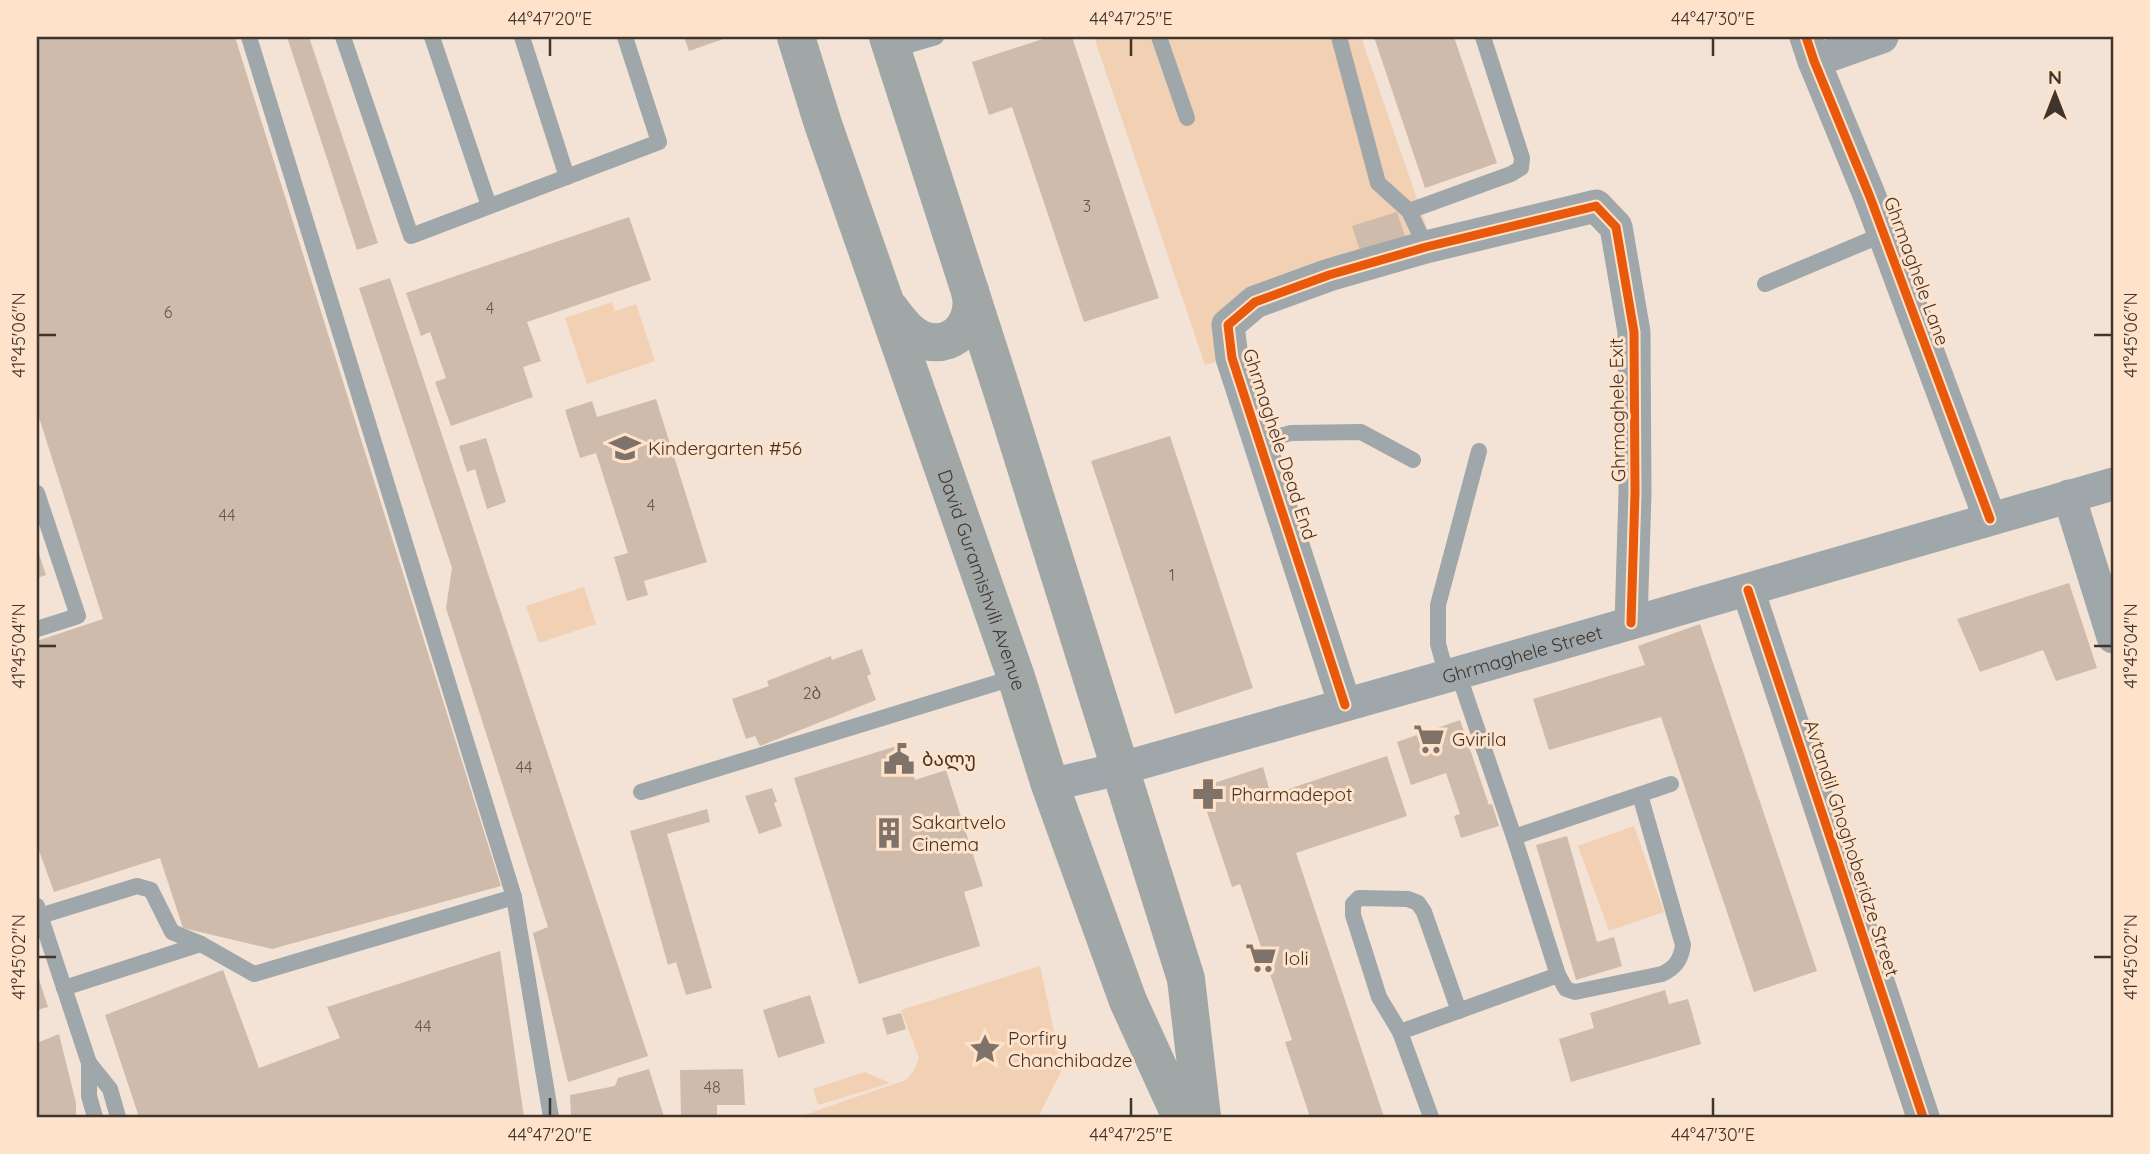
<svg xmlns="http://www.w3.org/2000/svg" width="2150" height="1154" viewBox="0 0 2150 1154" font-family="Quicksand,'Noto Sans Georgian',sans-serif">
<rect width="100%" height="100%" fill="#f3e3d6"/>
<!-- green -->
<g fill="#f1d0b3">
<polygon points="1094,37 1361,37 1434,248 1249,321 1232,358 1205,365"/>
<polygon points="612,302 615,311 636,304 655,361 587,384 565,318"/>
<polygon points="584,587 596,624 539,643 526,606"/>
<polygon points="1634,826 1664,912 1609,931 1578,846"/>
<polygon points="1040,966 1062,1070 1038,1117 798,1117 906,1080 914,1070 919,1058 901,1010"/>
<polygon points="865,1072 890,1083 818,1105 813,1089"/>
</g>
<!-- building -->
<g fill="#cebbab">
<polygon points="37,37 235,37 501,886 272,949 183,928 160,858 54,892 37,845 37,641 103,619 37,411"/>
<polygon points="287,37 309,37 378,243 357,250"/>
<polygon points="684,37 729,37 689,51"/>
<polygon points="1049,37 1072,37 1159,298 1084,322 1012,107 989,115 972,62"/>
<polygon points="1374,37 1454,37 1497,163 1425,188"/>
<polygon points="1397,212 1408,245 1363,260 1352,226"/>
<polygon points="629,217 651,280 527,322 541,361 523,367 533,397 451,426 435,382 446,378 430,332 421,336 406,293"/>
<polygon points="390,278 648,1056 568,1082 533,933 548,927 446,608 452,568 359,288"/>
<polygon points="656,399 707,562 644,581 648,595 627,601 614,557 628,553 596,453 580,458 565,410 592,401 597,417"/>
<polygon points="1170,436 1253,688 1175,714 1091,461"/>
<polygon points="486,438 506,502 487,509 475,469 467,472 459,446"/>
<polygon points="37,548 46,575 37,578"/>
<polygon points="2069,583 2097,668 2056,681 2043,650 1980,672 1957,619"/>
<polygon points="1700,624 1817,971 1754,992 1661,717 1549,750 1533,699 1645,665 1638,646"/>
<polygon points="862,649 871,674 867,676 876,700 760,746 755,736 746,739 732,699 769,686 767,681 831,656 832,660"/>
<polygon points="1460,720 1489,805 1492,804 1499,826 1461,838 1454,816 1460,814 1446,773 1411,785 1397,742"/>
<polygon points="903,744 915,780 946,770 983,886 964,892 980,946 859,984 794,778"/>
<polygon points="1387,756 1407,816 1296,853 1384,1117 1310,1117 1285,1042 1292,1040 1240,884 1232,887 1199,788 1263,767 1271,795"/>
<polygon points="772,788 777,801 774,803 782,826 759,834 745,796"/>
<polygon points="707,809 710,822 667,834 712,988 686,995 676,962 668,965 630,831"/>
<polygon points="1567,836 1597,942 1614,937 1622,966 1576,980 1536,845"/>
<polygon points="500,951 524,1117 139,1117 105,1015 223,970 259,1068 340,1038 327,1007"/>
<polygon points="37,973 48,1007 37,1010"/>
<polygon points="1665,990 1669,1004 1688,999 1701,1044 1571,1082 1559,1039 1594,1028 1590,1013"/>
<polygon points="810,995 825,1043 778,1058 763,1010"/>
<polygon points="901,1013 906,1029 887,1035 882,1018"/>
<polygon points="59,1034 76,1103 76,1117 37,1117 37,1043"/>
<polygon points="649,1069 664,1117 571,1117 570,1095 615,1086 618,1078"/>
<polygon points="743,1069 745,1105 717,1105 717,1117 681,1117 680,1070"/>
</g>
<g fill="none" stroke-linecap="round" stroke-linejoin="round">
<!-- lane -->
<g stroke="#9fa7aa" stroke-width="16">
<polyline points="249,37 514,897 551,1117"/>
<polyline points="343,37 411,236 659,142 625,37"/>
<polyline points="432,37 489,206"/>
<polyline points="522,37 567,177"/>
<polyline points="1159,37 1187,118"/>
<polyline points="1339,37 1378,183 1409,211 1426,247"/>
<polyline points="892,50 936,37"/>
<polyline points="1409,211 1511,174 1521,168 1522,158 1483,37"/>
<polyline points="1765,284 1884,234"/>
<polyline points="1260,441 1291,433 1361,432 1413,460"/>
<polyline points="37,493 78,616 37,629"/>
<polyline points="1447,676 1438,644 1438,605 1479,451"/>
<polyline points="641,792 1016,677"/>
<polyline points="1514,837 1671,784"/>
<polyline points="37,906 89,1063 89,1096 95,1117"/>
<polyline points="40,916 137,886 151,890 172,932 201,944"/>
<path d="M1558,975L1566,989L1575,992L1662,974C1675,968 1681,960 1683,945L1640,795"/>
<polyline points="64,988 201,944 254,974 514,897"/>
<polyline points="1400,1032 1379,997 1353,915 1353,904 1359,898 1408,899 1418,903 1424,912 1459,1011"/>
<polyline points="89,1063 110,1089 118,1117"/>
<polyline points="1431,1117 1400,1032 1558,975 1514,837 1458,673"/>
</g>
<!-- street -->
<g stroke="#9fa7aa" stroke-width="33">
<polyline points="1806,37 1814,61 1870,197 1990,519"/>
<polyline points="1814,61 1882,37"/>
<polyline points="2069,496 2113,637"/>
<polyline points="1748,590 1923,1117"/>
<polyline points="1345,705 1232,358 1228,325 1255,302 1329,275 1426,247 1596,206 1616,227 1634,332 1635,493 1631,623"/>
<path id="s1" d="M1050,785L1119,769L1458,673L2113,484"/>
</g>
<!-- primary -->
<g stroke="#a0a7a6" stroke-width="38">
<path id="s2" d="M796,37L823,124L1016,677L1050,785L1128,1001L1181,1117"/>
<polyline points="888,37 1003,394 1186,979 1202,1117"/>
<path d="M890,309C899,321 910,337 926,341C958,349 977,318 970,291"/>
</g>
<defs>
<g id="cycleway">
<polyline points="1806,37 1814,61 1870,197 1990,519"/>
<polyline points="1748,590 1923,1117"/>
<polyline points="1345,705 1232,358 1228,325 1255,302 1329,275 1426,247 1596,206 1616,227 1634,332 1635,493 1631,623"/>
</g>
</defs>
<!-- cycleway casing -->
<use href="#cycleway" stroke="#ffe2ca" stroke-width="13"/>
<!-- cycleway -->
<use href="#cycleway" stroke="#e8590c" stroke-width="9"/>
</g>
<!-- ticks -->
<path fill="none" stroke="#40352c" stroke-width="2.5" d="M550,38V56M1131,38V56M1713,38V56M38,335H56M2094,335H2112M38,646H56M2094,646H2112M38,957H56M2094,957H2112M550,1098V1116M1131,1098V1116M1713,1098V1116"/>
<!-- icons -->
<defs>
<symbol id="school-bare" viewBox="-9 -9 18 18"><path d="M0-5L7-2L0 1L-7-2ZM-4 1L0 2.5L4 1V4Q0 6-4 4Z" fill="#7f7268" stroke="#ffe2ca" stroke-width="2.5" paint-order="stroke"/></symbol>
<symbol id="supermarket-bare" viewBox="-9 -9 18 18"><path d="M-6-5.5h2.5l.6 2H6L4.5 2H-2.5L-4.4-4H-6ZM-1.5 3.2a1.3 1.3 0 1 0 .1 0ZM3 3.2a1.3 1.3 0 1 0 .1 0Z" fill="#7f7268" stroke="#ffe2ca" stroke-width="2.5" paint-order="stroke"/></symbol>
<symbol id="civic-bare" viewBox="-9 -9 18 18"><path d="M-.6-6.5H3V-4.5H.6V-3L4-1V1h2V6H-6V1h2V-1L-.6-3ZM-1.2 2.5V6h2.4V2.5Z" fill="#7f7268" stroke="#ffe2ca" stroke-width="2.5" paint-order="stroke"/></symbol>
<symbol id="pharmacy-bare" viewBox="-9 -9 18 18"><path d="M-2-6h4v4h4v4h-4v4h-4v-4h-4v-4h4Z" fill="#7f7268" stroke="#ffe2ca" stroke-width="2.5" paint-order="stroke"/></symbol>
<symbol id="building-bare" viewBox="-9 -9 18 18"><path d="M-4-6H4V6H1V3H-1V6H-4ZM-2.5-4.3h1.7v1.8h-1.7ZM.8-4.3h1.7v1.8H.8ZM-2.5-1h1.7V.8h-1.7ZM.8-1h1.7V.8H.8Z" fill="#7f7268" stroke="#ffe2ca" stroke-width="2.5" paint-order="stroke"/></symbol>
<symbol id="sight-bare" viewBox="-9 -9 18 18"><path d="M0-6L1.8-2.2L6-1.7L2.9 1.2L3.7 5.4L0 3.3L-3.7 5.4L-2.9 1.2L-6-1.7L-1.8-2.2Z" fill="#7f7268" stroke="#ffe2ca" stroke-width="2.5" paint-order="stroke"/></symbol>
</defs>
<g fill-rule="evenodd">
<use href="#school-bare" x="603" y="426" width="44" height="44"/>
<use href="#supermarket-bare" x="1407" y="717" width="44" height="44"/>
<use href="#civic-bare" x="877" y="737" width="44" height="44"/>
<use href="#pharmacy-bare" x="1186" y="772" width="44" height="44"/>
<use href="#building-bare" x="867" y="811" width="44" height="44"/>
<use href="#supermarket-bare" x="1239" y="936" width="44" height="44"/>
<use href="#sight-bare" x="963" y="1027" width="44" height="44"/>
</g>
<g text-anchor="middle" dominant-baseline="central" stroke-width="6" stroke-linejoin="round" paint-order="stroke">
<!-- number labels -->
<g font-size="16" fill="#64564c">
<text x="1087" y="206">3</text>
<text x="490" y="308">4</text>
<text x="168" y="312">6</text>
<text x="651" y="505">4</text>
<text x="227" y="515">44</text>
<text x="1172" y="575">1</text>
<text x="812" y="693">2ბ</text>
<text x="524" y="767">44</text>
<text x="423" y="1026">44</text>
<text x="712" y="1087">48</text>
</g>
<!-- street labels -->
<g font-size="19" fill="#40352c" stroke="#ffe2ca">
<text transform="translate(1917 271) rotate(70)">Ghrmaghele Lane</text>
<text transform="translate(1617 410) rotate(-91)">Ghrmaghele Exit</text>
<text transform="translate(1280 444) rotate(72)">Ghrmaghele Dead End</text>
<text stroke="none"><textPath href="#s2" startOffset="574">David Guramishvili Avenue</textPath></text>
<text stroke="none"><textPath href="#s1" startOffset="490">Ghrmaghele Street</textPath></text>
<text transform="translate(1852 848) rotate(72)">Avtandil Ghoghoberidze Street</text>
</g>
<!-- poi labels -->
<g font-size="19" fill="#40352c" stroke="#ffe2ca" text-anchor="start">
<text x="648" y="448">Kindergarten #56</text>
<text x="1452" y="739">Gvirila</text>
<text x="922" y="759">ბალუ</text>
<text x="1231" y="794">Pharmadepot</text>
<text x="912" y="822">Sakartvelo<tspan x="912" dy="22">Cinema</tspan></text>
<text x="1284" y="958">Ioli</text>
<text x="1008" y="1038">Porfiry<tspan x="1008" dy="22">Chanchibadze</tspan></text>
</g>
</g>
<!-- border -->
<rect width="2150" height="1154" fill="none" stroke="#ffe2ca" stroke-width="77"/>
<!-- north arrow -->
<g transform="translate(2055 94)" stroke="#ffe2ca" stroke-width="5" paint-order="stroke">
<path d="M0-5L12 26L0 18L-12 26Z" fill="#40352c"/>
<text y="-10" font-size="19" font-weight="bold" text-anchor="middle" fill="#40352c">N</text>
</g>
<rect x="38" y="38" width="2074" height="1078" fill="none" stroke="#40352c" stroke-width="2.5"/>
<g font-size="18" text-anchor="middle" fill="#40352c">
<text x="550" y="25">44°47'20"E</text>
<text x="1131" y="25">44°47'25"E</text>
<text x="1713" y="25">44°47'30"E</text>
<text transform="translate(19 335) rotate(-90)" y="6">41°45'06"N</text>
<text transform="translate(2131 335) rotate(-90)" y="6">41°45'06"N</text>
<text transform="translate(19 646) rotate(-90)" y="6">41°45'04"N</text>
<text transform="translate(2131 646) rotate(-90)" y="6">41°45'04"N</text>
<text transform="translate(19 957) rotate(-90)" y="6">41°45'02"N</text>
<text transform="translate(2131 957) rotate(-90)" y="6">41°45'02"N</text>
<text x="550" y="1141">44°47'20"E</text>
<text x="1131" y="1141">44°47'25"E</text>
<text x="1713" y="1141">44°47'30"E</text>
</g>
</svg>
